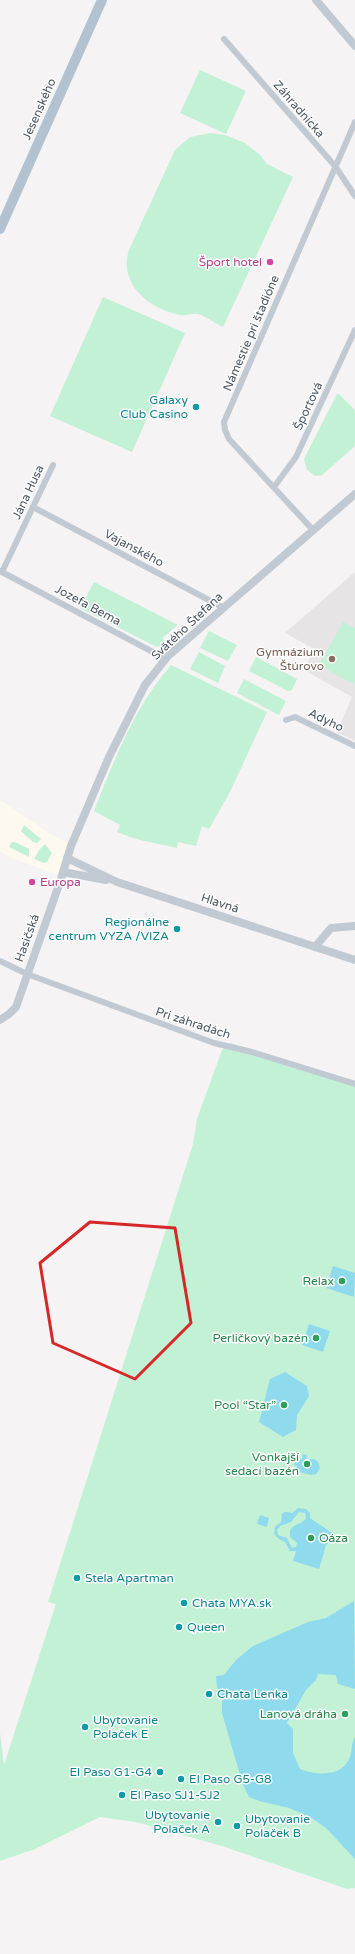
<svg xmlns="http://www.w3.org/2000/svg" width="355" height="1954" viewBox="0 0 355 1954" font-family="'Varela Round',sans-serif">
<rect width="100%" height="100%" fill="#f5f3f3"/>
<!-- commercial -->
<polygon fill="#fdf9ef" points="0,800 49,833 68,843 57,875 7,856 0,851"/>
<!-- education -->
<polygon fill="#e6e4e5" points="355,572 355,741 337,732 352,697 304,670 314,649 285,633"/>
<!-- green -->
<g fill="#c3f1d5">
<polygon points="200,70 246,91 226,134 180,113"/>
<path d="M210,133L225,135L245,143L259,154L267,164L293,177L223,327C216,324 206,316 198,314C193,313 186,316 180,315C149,309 118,284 129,250L175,150L190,137Z"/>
<polygon points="103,297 185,333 132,452 50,416"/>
<polygon points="337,394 339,394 355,410 355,446 322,475 315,476 307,470 304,459"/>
<polygon points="94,582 178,625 162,638 168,645 164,648 155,646 80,608"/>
<polygon points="343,622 355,628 355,681 353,684 319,665"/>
<polygon points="209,631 237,645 228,661 200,648"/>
<polygon points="199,652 225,666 218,683 190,669"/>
<polygon points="256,657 297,679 292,690 288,691 249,671"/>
<path d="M171,665L267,712L230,792L209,829L202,826L196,846L178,842L177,848C157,843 137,841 117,832L120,825L94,811C114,760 135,706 171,665Z"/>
<polygon points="244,679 286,701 279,715 237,693"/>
<polygon points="24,825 41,839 37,843 33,842 21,831"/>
<polygon points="12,842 15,842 29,849 29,857 9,847"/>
<polygon points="45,844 52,853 47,862 44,863 34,859 39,850"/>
<polygon points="230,1043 355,1081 355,1888 347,1889 222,1846 136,1822 100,1817 35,1849 0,1861 0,1733 4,1765 56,1604 48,1602 193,1144 197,1119 222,1050"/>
</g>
<!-- water -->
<g fill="#90daee" fill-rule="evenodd">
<polygon points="333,1266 355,1273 354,1297 326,1288"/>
<polygon points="309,1324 330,1331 323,1352 302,1345"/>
<polygon points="285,1372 307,1386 309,1396 297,1415 296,1430 283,1437 259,1422 270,1379"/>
<polygon points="303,1454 307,1455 306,1460 314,1459 318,1462 320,1468 316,1474 311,1475 296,1471 297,1466 295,1466 294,1463 302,1459"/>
<path d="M298,1508L306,1509L310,1513V1518L332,1533V1539L326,1545L319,1569L293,1561L296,1551H290L285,1542L279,1539L274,1534L275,1527L281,1522L282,1516L281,1515C285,1510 287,1512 292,1513ZM299,1512L305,1513L306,1518C302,1525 294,1523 290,1530V1537L297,1543L296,1547L292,1548L287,1538L278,1535L277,1530L280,1526L291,1522Z"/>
<polygon points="260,1515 269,1518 267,1527 257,1524"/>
<path d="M354,1601L355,1689L338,1684L336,1675L318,1674L316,1680L306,1690L287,1723L293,1729V1753L300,1769C314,1775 339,1777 348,1761C353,1753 350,1745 355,1737V1859L326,1828L310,1817L289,1808L259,1801L249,1797L243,1785L222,1713V1699L217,1687L216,1676L224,1675L236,1660L253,1646L308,1622L326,1618Z"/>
</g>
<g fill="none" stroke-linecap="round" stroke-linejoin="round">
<!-- minor -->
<g stroke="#c1cad2" stroke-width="6">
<polyline points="224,39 335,166 355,196"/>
<polyline points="274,487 296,457 355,330"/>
<polyline points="33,507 224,608"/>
<polyline points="313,530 229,439 225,430 224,422 355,122"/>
<polyline points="0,571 166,659"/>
<polyline points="2,572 53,465"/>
<polyline points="286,720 295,717 355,746"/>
<polyline points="0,961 27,974 214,1043 252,1052 355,1084"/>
</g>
<!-- tertiary -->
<g stroke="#c1cad2" stroke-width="8">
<polyline points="316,0 355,46"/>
<polyline points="67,858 117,882 355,960"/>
<polyline points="63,872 106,880"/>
<polyline points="315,947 331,928 355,926"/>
<polyline points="0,1020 9,1014 16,1007 61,879 71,846 109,757 145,685 168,656 355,494"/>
</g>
<!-- primary -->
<polyline stroke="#b3c2d1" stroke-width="10" points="0,229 102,0"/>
</g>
<!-- marked area -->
<path fill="none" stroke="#d62828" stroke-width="3" stroke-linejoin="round" d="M90,1222L175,1228L191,1323L135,1379L53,1343L40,1263Z"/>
<!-- markers -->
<g fill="#d1479c" stroke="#fff" stroke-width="1.5">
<circle cx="270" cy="262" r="4"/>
<circle cx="32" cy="882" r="4"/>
</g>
<g fill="#0f9aa8" stroke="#fff" stroke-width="1.5">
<circle cx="196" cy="407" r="4"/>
<circle cx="177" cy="929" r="4"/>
<circle cx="77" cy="1578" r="4"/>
<circle cx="184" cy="1603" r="4"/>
<circle cx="179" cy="1627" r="4"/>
<circle cx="209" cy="1694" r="4"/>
<circle cx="85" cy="1727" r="4"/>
<circle cx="160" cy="1772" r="4"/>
<circle cx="181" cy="1779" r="4"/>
<circle cx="122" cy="1795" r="4"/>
<circle cx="218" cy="1822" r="4"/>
<circle cx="237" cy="1826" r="4"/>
</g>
<circle fill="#8d6e63" stroke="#fff" stroke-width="1.5" cx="332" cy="659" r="4"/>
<g fill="#2e9e5b" stroke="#fff" stroke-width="1.5">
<circle cx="342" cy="1281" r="4"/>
<circle cx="316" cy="1338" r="4"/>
<circle cx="284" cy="1405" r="4"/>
<circle cx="307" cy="1464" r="4"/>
<circle cx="311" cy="1538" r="4"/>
<circle cx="345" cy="1714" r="4"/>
</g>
<g text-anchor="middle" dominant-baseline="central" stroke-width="3" stroke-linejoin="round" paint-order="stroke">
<!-- street labels -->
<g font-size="12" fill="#4a5661" stroke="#fff">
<text transform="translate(39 109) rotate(-66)">Jesenského</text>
<text transform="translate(299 109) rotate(49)">Záhradnícka</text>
<text transform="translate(251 333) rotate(-67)">Námestie pri štadióne</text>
<text transform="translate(308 406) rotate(-65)">Športová</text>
<text transform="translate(28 492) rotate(-65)">Jána Husa</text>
<text transform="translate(134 548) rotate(28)">Vajanského</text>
<text transform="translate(88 605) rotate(28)">Jozefa Bema</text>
<text transform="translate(187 626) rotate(-43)">Svätého Štefana</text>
<text transform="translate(326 720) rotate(26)">Adyho</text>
<text transform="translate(220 903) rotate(18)">Hlavná</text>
<text transform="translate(27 938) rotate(-70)">Hasičská</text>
<text transform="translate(193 1023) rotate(18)">Pri záhradách</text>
</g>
<!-- hotel labels -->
<g font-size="12" fill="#b23c85" stroke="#fff" text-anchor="end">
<text x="262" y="262">Šport hotel</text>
<text x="40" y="882" text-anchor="start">Europa</text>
</g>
<!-- culture labels -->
<g font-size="12" fill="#0d838f" stroke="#fff" text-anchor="start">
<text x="188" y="400" text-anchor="end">Galaxy<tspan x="188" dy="14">Club Casino</tspan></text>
<text x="169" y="922" text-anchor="end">Regionálne<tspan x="169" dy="14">centrum VYZA /VIZA</tspan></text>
<text x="85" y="1578">Stela Apartman</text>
<text x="192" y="1603">Chata MYA.sk</text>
<text x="187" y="1627">Queen</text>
<text x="217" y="1694">Chata Lenka</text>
<text x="93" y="1720">Ubytovanie<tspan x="93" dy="14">Polaček E</tspan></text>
<text x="152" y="1772" text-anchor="end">El Paso G1-G4</text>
<text x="189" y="1779">El Paso G5-G8</text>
<text x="130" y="1795">El Paso SJ1-SJ2</text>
<text x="210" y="1815" text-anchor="end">Ubytovanie<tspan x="210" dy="14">Polaček A</tspan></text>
<text x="245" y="1819">Ubytovanie<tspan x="245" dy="14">Polaček B</tspan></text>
</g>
<!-- education labels -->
<g font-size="12" fill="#785e54" stroke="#fff" text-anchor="end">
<text x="324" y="652">Gymnázium<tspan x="324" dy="14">Štúrovo</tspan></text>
</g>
<!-- leisure labels -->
<g font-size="12" fill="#27864d" stroke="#fff" text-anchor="end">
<text x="334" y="1281">Relax</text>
<text x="308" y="1338">Perličkový bazén</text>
<text x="276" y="1405">Pool “Star”</text>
<text x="299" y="1457">Vonkajší<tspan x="299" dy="14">sedací bazén</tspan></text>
<text x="319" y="1538" text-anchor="start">Oáza</text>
<text x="337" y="1714">Lanová dráha</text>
</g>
</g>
</svg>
